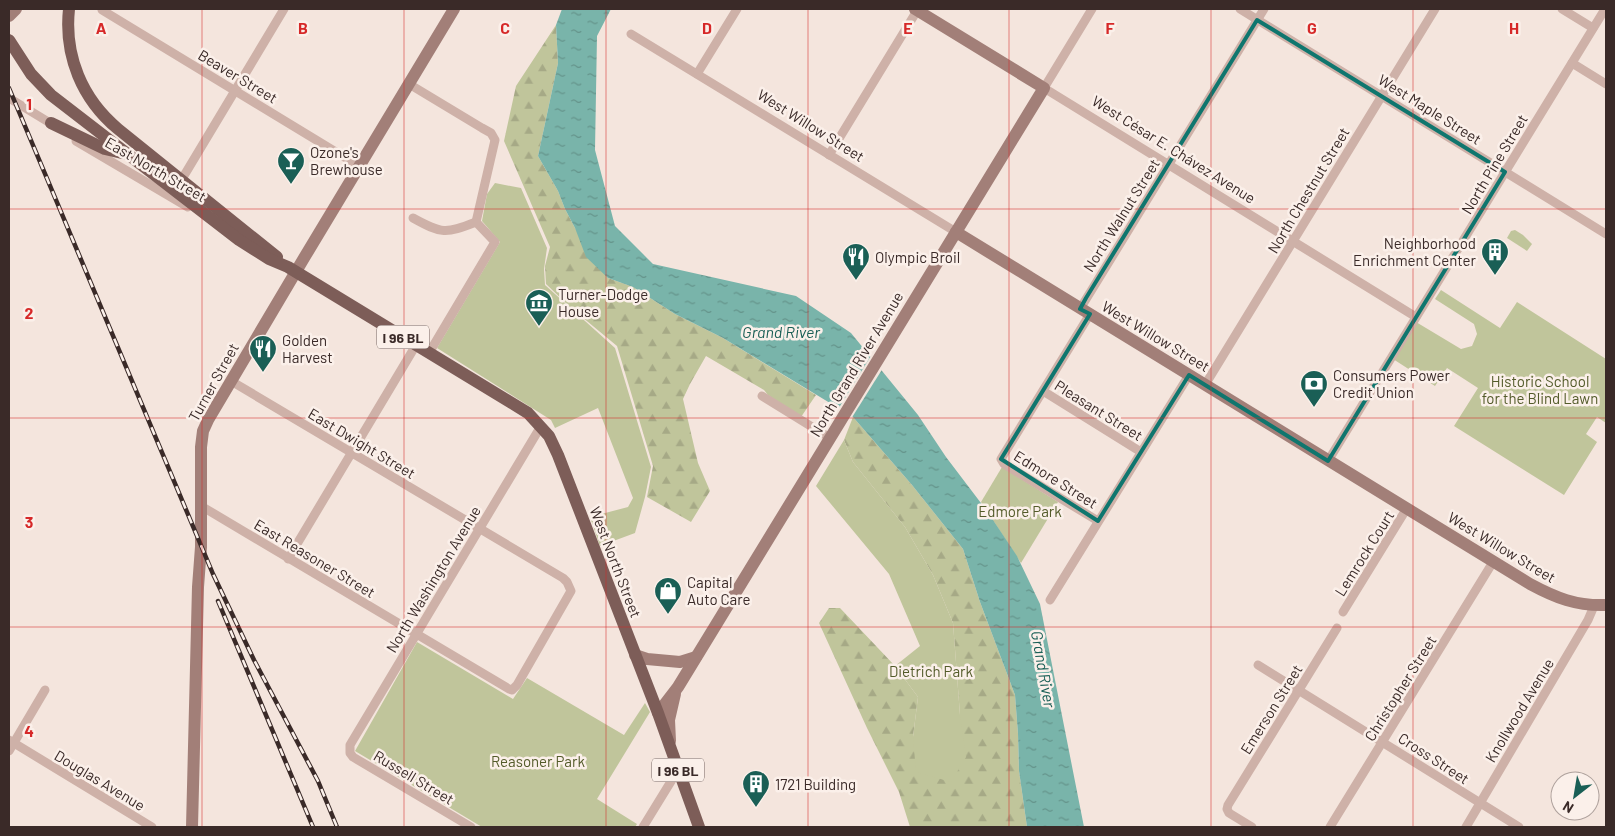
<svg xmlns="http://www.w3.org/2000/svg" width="1615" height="836" viewBox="0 0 1615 836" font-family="Barlow,sans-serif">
<defs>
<pattern id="forest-firs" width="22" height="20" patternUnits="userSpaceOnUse" patternTransform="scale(1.25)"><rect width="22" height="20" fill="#c0c59b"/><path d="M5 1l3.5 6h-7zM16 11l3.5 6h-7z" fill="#a6a986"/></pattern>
<pattern id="water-ripples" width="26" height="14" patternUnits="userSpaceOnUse" patternTransform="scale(1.25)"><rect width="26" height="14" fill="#79b4aa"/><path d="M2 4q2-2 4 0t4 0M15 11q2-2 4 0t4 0" fill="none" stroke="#64938a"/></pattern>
</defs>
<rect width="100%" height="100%" fill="#f4e5dd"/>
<!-- forest -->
<g fill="url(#forest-firs)">
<polygon points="556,25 558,63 538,156 558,191 565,209 575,228 608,278 633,287 675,314 723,338 816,395 801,417 768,395 764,390 706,356 690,384 683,399 698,463 710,491 691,522 647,497 653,466 617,346 570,307 546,284 545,266 550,247 504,141 516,86"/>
<polygon points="853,417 912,485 963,549 980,602 1015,695 1018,734 1019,771 1027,827 910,827 899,792 867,728 819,623 829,608 840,608 895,666 918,697 913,737 960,715 953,623 933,575 905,527 853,462 844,440"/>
</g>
<!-- park -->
<g fill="#c0c59b">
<polygon points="495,183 521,188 547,248 544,269 545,285 615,348 651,467 645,497 635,533 600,546 590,517 628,507 633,498 598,408 555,428 551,420 437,348 500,242 482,221 487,194"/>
<polygon points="1515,230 1523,235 1532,244 1527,251 1507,238 1511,231"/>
<polygon points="1441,290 1500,328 1517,302 1606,359 1606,423 1597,417 1586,434 1597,442 1564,495 1454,426 1478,388 1447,368 1435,386 1393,359 1416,322 1461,349 1472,346 1477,334 1474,324 1435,299"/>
<polygon points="844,440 853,462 905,527 933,575 953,623 960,715 966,757 951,782 916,772 913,737 918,697 895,666 920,646 889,574 816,486"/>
<polygon points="1002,467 1058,502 1021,563 981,502"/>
<polygon points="417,642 513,699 527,678 624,735 645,703 650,712 597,799 637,824 635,827 482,827 355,751"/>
</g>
<!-- water -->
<polygon fill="url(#water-ripples)" points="562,9 611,9 597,36 595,150 615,226 653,264 796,296 851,333 918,415 946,457 987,511 1017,556 1040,604 1084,827 1027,827 1019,771 1018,734 1015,695 980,602 963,549 912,485 853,417 723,338 675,314 633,287 608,278 586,257 575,228 565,209 558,191 538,156 558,63 556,25"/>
<!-- pier -->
<polygon fill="#f4e5dd" points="872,354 883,368 851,419 837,411"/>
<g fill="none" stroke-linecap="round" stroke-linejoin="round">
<!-- street -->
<g stroke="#ceb1a8" stroke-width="9">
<polyline points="1092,9 1044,88 1416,317"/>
<polyline points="1240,9 1606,234"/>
<polyline points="1562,9 1593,28"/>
<polyline points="102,10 359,166"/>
<polyline points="631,34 956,232"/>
<polyline points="1572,63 1606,84"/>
<polyline points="697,74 737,9"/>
<polyline points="409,84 482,128 491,133 495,140 476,222 495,242 429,353"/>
<polyline points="9,98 55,126"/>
<polyline points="76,141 188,207"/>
<polyline points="829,155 918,9"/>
<polyline points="179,184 284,9"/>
<path d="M413,218C442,234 445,234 476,222"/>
<polyline points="1080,309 1264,9"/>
<polyline points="1090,314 1001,459 1004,464 1098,521"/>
<polyline points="1205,385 1435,9"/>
<polyline points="1043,391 1141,452"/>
<polyline points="762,396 830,438"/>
<polyline points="1328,461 1605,9"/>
<polyline points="201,506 509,689 512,690 517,685 571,591 567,582 563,578 231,381"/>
<polyline points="288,559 416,345"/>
<polyline points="1050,600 1189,375"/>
<polyline points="1343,612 1407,508"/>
<polyline points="1258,665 1519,827"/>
<polyline points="9,740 152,827"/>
<polyline points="9,751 45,690"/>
<polyline points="471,827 353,757 350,753 350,745 541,426"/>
<polyline points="643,827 678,770"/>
<polyline points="1252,827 1229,813 1227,809 1228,805 1337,628"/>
<polyline points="1330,827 1493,562"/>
<polyline points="1466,827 1588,620 1594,606"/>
</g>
<!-- secondary -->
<g stroke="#a27f78" stroke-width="12">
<polyline points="9,16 16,9"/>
<path d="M956,232L1530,584C1556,598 1576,606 1606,605"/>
<polyline points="635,655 647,659 680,662 696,657"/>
<polyline points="658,713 678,687 1044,88 915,9"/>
<polyline points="670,741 669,720 675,694"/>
<polyline points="192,827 198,587 201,547 201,447 203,431 208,420 304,258 454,9"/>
</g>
<!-- primary -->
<g stroke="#7d5d58" stroke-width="12">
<path d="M69,9C64,56 82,99 118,129L277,257"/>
<polyline points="9,40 31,74 51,95 239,240 269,259 288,267 528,413 549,436 558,455 658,713 699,827"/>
<polyline points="51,123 105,149 122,153"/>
</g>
<defs>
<g id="rail">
<polyline points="9,88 213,574 254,660 318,781 337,827"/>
<polyline points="218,601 313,827"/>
</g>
</defs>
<!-- rail casing -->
<use href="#rail" stroke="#3a2a28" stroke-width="4.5"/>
<!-- rail -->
<use href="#rail" stroke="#fbf0ea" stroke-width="2.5" stroke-dasharray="8" stroke-linecap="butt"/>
</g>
<!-- marked area -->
<path fill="none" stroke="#0f766e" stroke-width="4" stroke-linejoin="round" d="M1257,20L1505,172L1328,461L1189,375L1098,521L1001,459L1090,314L1080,309L1086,298Z"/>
<!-- grid -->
<path fill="none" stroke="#d62828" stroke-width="1" stroke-opacity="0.55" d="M202,9V827M404,9V827M606,9V827M808,9V827M1009,9V827M1211,9V827M1413,9V827M9,209H1606M9,418H1606M9,627H1606"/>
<!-- icons -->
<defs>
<symbol id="bar-pin" viewBox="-11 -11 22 30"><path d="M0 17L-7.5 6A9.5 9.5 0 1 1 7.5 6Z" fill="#1a5f56" stroke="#fbf0ea"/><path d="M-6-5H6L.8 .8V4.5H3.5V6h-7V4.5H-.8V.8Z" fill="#fff"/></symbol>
<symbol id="building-pin" viewBox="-11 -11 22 30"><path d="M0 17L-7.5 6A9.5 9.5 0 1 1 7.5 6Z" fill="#1a5f56" stroke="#fbf0ea"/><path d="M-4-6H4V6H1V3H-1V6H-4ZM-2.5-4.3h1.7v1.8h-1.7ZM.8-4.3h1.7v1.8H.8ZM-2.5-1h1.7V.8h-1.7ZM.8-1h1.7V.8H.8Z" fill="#fff"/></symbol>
<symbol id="restaurant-pin" viewBox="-11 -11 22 30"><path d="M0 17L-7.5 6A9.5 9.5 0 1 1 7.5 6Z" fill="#1a5f56" stroke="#fbf0ea"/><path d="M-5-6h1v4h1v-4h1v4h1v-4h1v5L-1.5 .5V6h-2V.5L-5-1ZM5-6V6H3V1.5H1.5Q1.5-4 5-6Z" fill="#fff"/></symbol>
<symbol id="museum-pin" viewBox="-11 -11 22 30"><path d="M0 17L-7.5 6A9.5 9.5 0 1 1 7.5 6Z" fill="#1a5f56" stroke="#fbf0ea"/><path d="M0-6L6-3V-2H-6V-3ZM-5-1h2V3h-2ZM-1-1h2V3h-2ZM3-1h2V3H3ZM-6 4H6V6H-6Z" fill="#fff"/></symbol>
<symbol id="bank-pin" viewBox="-11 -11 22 30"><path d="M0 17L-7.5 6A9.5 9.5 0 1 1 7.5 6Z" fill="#1a5f56" stroke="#fbf0ea"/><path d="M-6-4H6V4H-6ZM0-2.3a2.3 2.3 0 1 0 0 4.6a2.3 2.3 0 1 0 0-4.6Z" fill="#fff"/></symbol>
<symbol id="shop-pin" viewBox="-11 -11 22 30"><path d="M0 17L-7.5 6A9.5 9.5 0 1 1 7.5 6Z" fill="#1a5f56" stroke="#fbf0ea"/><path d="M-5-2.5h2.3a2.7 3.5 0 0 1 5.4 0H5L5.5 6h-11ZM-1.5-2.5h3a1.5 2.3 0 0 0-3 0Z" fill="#fff"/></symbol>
</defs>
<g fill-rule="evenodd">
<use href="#bar-pin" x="275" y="145" width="32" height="43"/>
<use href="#building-pin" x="1479" y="236" width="32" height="43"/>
<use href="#restaurant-pin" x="840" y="241" width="32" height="43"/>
<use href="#museum-pin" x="523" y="287" width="32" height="43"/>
<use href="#restaurant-pin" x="247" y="333" width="32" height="43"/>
<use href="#bank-pin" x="1298" y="368" width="32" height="43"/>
<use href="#shop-pin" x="652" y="575" width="32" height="43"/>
<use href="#building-pin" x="740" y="768" width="32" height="43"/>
</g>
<g text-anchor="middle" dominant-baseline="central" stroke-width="5" stroke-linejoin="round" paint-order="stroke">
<!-- shield labels -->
<g fill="#fbf0ea" stroke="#746562" stroke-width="1">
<rect x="377" y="325.5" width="52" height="23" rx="4"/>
<rect x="652" y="758.5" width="52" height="23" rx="4"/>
</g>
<g font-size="14" font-weight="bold" fill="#3a2a28">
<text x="403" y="337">I 96 BL</text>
<text x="678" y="770">I 96 BL</text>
</g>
<!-- street labels -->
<g font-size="15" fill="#3a2a28" stroke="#fbf0ea">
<text transform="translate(238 76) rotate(31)">Beaver Street</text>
<text transform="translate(1430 109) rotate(32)">West Maple Street</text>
<text transform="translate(811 125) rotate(32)">West Willow Street</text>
<text transform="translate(1174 149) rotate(32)">West César E. Chávez Avenue</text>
<text transform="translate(1494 164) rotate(-59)">North Pine Street</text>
<text transform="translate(156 169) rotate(30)">East North Street</text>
<text transform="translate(1308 190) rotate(-59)">North Chestnut Street</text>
<text transform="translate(1121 215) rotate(-58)">North Walnut Street</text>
<text transform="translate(1156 336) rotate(31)">West Willow Street</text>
<text transform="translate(856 364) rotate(-59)">North Grand River Avenue</text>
<text transform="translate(213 382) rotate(-61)">Turner Street</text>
<text transform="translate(1099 410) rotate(32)">Pleasant Street</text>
<text transform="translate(362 443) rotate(31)">East Dwight Street</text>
<text transform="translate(1056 479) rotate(32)">Edmore Street</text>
<text transform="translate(1502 547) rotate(31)">West Willow Street</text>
<text transform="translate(1364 553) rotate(-58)">Lemrock Court</text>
<text transform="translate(315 558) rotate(31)">East Reasoner Street</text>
<text transform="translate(616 562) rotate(69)">West North Street</text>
<text transform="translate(433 579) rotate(-59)">North Washington Avenue</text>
<text transform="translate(1400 688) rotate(-58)">Christopher Street</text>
<text transform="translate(1271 709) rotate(-58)">Emerson Street</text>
<text transform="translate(1519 710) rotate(-59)">Knollwood Avenue</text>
<text transform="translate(1434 758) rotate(33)">Cross Street</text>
<text transform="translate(414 777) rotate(31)">Russell Street</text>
<text transform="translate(100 780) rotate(31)">Douglas Avenue</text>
</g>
<!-- poi labels -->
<g font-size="15" fill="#3a2a28" stroke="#fbf0ea" text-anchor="start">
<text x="310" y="152">Ozone's<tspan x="310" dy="17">Brewhouse</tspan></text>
<text x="1476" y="243" text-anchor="end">Neighborhood<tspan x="1476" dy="17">Enrichment Center</tspan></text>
<text x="875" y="257">Olympic Broil</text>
<text x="558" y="294">Turner-Dodge<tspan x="558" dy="17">House</tspan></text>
<text x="282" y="340">Golden<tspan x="282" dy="17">Harvest</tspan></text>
<text x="1333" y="375">Consumers Power<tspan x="1333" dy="17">Credit Union</tspan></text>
<text x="687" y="582">Capital<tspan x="687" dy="17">Auto Care</tspan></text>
<text x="775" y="784">1721 Building</text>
</g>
<!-- park labels -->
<g font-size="15" fill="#535b2a" stroke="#fbf0ea">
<text x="1540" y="381">Historic School<tspan x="1540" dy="17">for the Blind Lawn</tspan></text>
<text x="1020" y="511">Edmore Park</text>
<text x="931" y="671">Dietrich Park</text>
<text x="538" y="761">Reasoner Park</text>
</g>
<!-- water labels -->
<g font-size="16" font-style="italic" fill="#1a5f56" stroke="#fbf0ea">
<text x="781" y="331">Grand River</text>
<text transform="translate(1044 669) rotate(80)">Grand River</text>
</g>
</g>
<g font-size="16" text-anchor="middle" font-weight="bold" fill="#d62828" stroke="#fbf0ea" stroke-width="5" stroke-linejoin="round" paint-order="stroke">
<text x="101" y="34">A</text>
<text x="303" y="34">B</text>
<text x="505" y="34">C</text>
<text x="707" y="34">D</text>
<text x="908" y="34">E</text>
<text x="1110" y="34">F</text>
<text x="1312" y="34">G</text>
<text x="1514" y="34">H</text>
<text x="29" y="110">1</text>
<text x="29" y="319">2</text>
<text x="29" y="528">3</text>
<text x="29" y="737">4</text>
</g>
<!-- border -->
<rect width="1615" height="836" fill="none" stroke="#3a2a28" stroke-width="20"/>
<!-- north arrow -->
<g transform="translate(1575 796) rotate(211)"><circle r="24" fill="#fbf0ea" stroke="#aea19c"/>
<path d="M0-4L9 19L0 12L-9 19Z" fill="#1a5f56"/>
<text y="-8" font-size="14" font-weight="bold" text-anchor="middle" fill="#3a2a28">N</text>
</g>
</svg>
